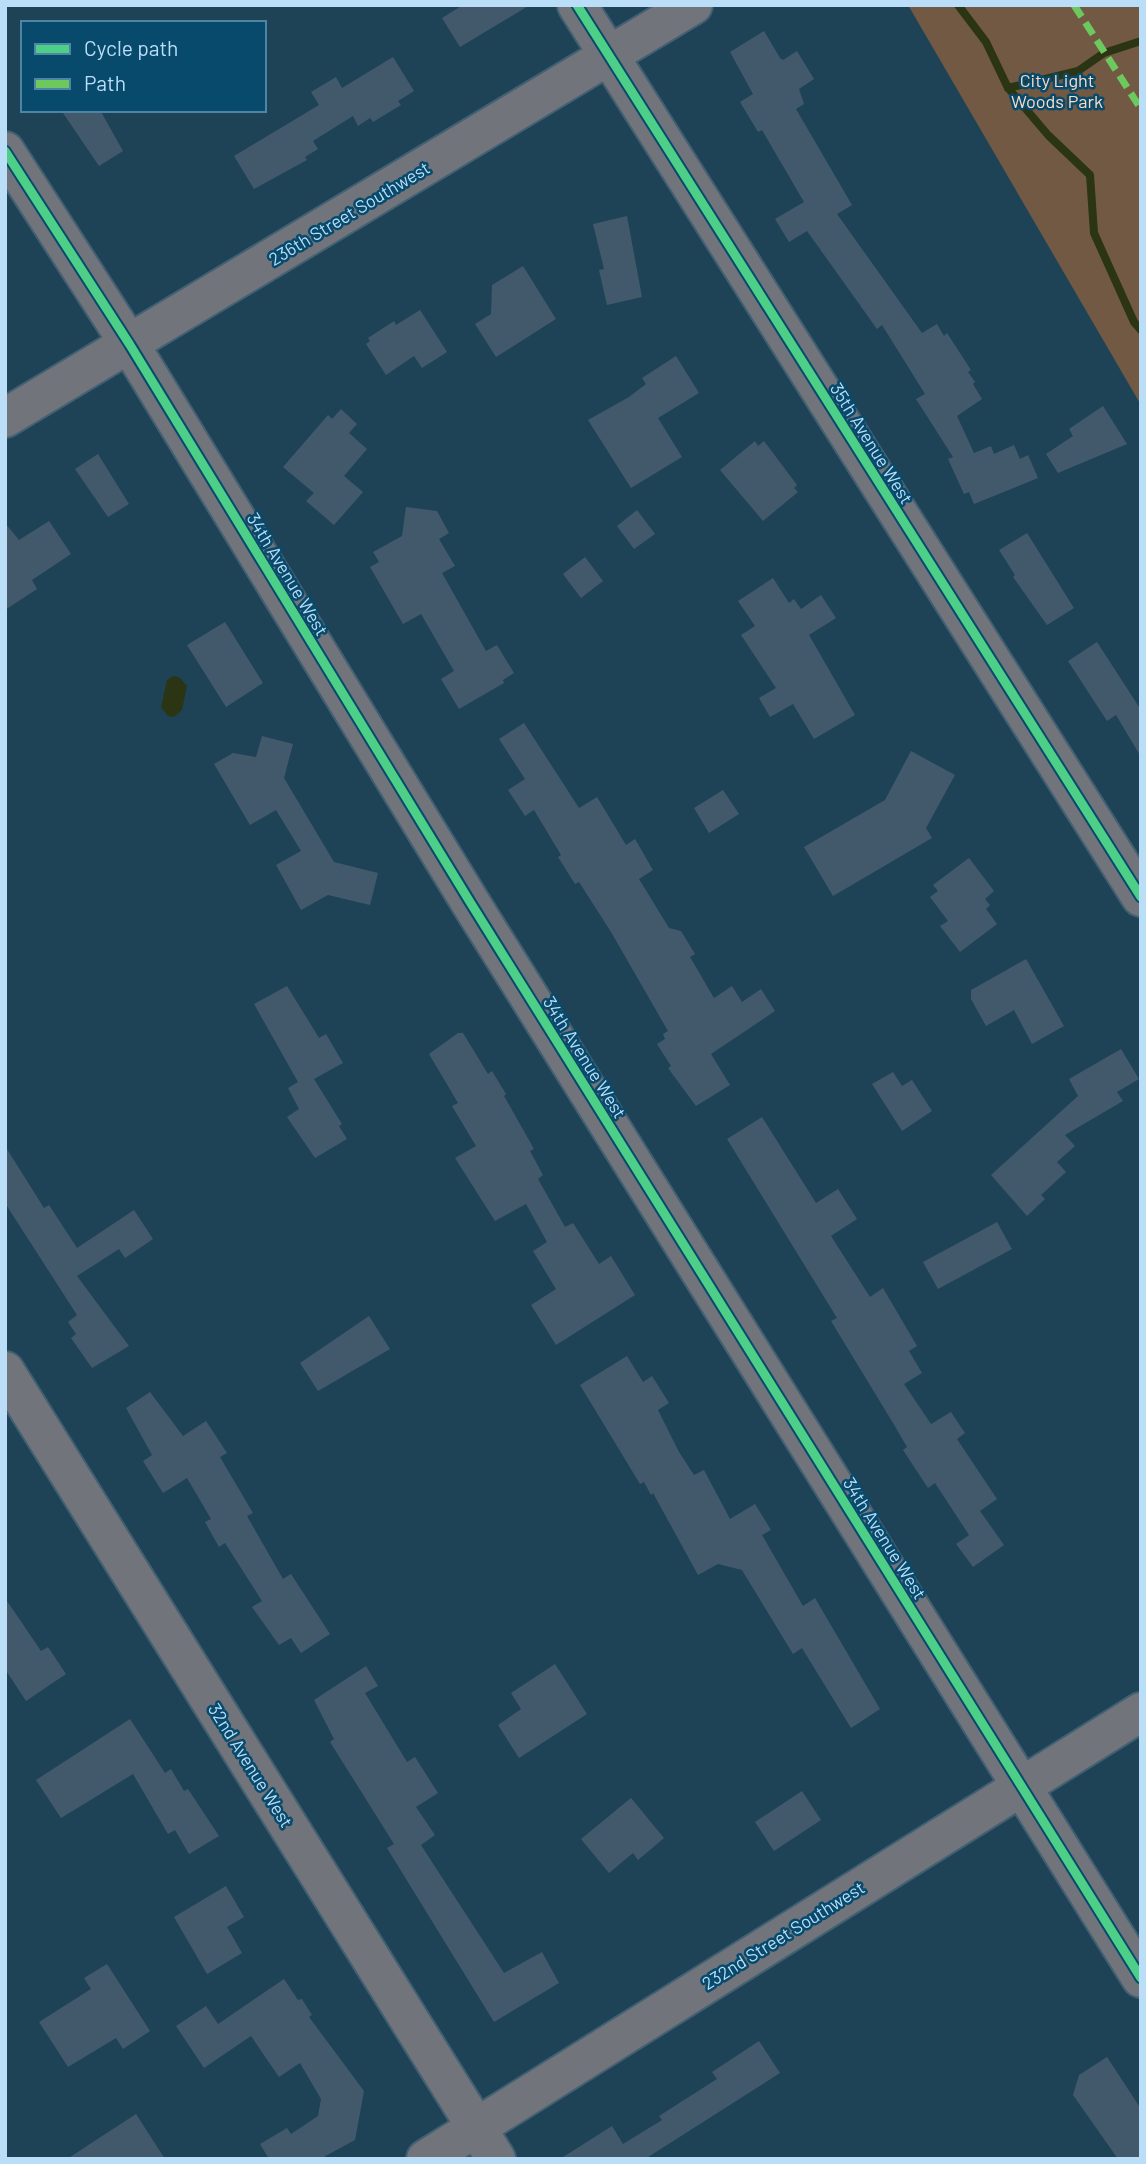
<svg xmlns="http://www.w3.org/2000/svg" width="1146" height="2164" viewBox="0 0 1146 2164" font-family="Barlow,sans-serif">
<rect width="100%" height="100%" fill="#1e4356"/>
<!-- green -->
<polygon fill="#715944" points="908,5 1141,5 1141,405"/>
<!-- water -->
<polygon fill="#2b3514" points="173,676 179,677 187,686 182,710 174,717 168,716 161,707 167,680"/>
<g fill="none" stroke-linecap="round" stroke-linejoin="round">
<!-- stream -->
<g stroke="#2b3514" stroke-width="8">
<polyline points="958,5 986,42 1008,88 1048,135 1090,175 1094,233 1134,322 1141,330"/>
<polyline points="1008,88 1078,71 1104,53 1141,41"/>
</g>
</g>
<!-- building -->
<g fill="#42596c">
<polygon points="463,5 530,5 460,47 442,18"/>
<polygon points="764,31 780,58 783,60 797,51 814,79 799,89 804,104 796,109 852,205 837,214 922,333 937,324 944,336 947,333 971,370 968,372 975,382 973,384 982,399 957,416 974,453 991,446 994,454 1014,445 1020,459 1028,455 1038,478 974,504 969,492 964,494 948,459 953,457 916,399 925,394 882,325 877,329 807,231 789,242 775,219 804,202 762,130 758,132 740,102 753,94 730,52"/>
<polygon points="393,57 414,91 398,101 401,105 373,122 370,118 358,126 353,116 313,141 318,149 305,157 307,160 254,189 234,156 319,105 311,92 336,77 342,88"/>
<polygon points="61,110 100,110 123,151 99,166"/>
<polygon points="627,216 642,297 607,305 599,270 604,269 593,224"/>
<polygon points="523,266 556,319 496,357 475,324 491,314 492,285"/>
<polygon points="420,310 447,352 422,368 414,356 386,375 366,344 370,341 368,338 394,321 396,325"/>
<polygon points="676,356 699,393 658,418 682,457 631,488 588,420 629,397 646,384 642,378"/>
<polygon points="1103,406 1127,444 1058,473 1046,454 1073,436 1069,429"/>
<polygon points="341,409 357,424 349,433 367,449 344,476 363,492 334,525 306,501 314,493 283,467 328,415 332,419"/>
<polygon points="755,441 758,446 764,441 797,485 794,488 798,492 763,521 720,470"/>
<polygon points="98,454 129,504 108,517 75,469"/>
<polygon points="406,507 437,511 449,533 439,539 455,566 442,573 486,651 497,645 514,673 503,680 504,683 459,709 441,679 454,671 421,614 403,624 370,567 379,562 373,552 402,536"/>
<polygon points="637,510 655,534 634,549 617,526"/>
<polygon points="49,521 71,554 32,580 37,589 5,610 5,523 19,540"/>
<polygon points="1027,533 1074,608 1047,625 1013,577 1015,575 999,550"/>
<polygon points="585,557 603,581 581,598 563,574"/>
<polygon points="773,578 789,603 794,599 801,609 821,595 836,618 809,635 855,715 814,739 793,704 770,717 759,698 776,688 741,635 755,626 738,601"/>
<polygon points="225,622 263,683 226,707 187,645"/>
<polygon points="1097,642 1141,710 1141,757 1116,715 1107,721 1068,661"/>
<polygon points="524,723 579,808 597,797 626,845 635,839 653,870 639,879 669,928 681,931 695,954 690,957 714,998 732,986 742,1002 761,989 775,1011 711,1054 730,1085 696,1106 668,1068 671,1066 657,1044 665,1039 663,1034 668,1031 611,932 579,882 575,884 558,857 561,855 534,810 525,816 508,790 525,779 499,739"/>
<polygon points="262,736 293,744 284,778 334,862 378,873 370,905 328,895 301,910 276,865 301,851 276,810 250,825 214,764 233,753 256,757"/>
<polygon points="911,751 955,775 926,828 932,838 833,896 804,847 885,800"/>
<polygon points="723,790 739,814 709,833 694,808"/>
<polygon points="969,858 994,891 985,899 990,905 986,909 997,924 960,952 940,926 948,921 930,897 938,891 933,885"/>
<polygon points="1026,959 1064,1026 1032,1044 1014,1010 986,1026 971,999 971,990"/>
<polygon points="287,986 319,1038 326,1034 343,1063 314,1079 342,1124 339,1126 347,1139 315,1158 287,1117 299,1109 288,1088 298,1082 254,1004"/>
<polygon points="458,1033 463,1033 488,1074 492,1071 506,1094 504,1096 534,1149 530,1151 543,1175 538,1179 565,1227 573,1223 599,1264 611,1256 635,1295 556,1345 531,1305 556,1289 533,1251 547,1242 526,1204 495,1221 455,1158 476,1146 452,1106 458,1103 429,1054"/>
<polygon points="1121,1049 1139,1079 1117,1092 1123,1101 1065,1135 1075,1146 1057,1162 1066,1172 1041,1195 1045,1199 1027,1216 991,1175 1078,1096 1069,1079"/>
<polygon points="893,1072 902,1086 912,1080 932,1111 902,1131 872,1084"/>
<polygon points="762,1117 816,1203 838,1189 857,1219 831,1236 870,1297 883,1288 917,1346 909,1351 922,1373 904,1384 931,1424 951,1412 965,1433 957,1439 997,1499 980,1511 1004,1545 973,1567 956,1544 969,1535 935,1483 928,1488 903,1450 907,1447 893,1423 831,1321 837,1318 727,1139"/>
<polygon points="5,1146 44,1208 49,1205 77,1248 134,1210 153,1239 125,1258 119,1249 77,1276 129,1346 92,1368 71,1338 76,1334 68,1322 77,1315 5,1203"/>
<polygon points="997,1222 1012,1249 938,1289 923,1262"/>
<polygon points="369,1316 390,1349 318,1391 300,1363"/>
<polygon points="627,1356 643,1382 652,1376 669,1403 658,1410 679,1452 694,1475 704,1470 730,1519 755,1504 771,1530 762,1535 803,1606 815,1598 880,1709 851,1728 802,1648 793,1654 742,1570 718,1564 698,1575 653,1493 651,1495 644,1482 640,1484 580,1385"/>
<polygon points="150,1392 183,1436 206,1421 227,1453 220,1457 253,1513 247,1516 283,1579 291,1574 330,1634 301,1653 291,1638 279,1645 252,1607 262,1601 225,1543 219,1547 205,1522 211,1519 187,1478 163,1493 143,1461 152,1455 126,1408"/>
<polygon points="5,1598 41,1651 48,1647 66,1674 26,1701 5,1669"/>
<polygon points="555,1664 587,1714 519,1758 498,1725 521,1709 511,1693"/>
<polygon points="366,1666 378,1686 365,1693 407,1762 415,1757 438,1793 416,1807 435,1835 421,1845 504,1973 542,1952 559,1983 494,2022 387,1848 394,1844 330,1742 334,1739 314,1700"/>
<polygon points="130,1719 165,1773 171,1769 184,1791 188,1789 219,1836 189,1854 175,1830 168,1834 133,1774 61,1818 36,1780"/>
<polygon points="802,1791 821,1820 774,1851 755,1822"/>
<polygon points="631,1798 664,1838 638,1860 633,1853 609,1873 581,1839"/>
<polygon points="226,1886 244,1917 227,1927 242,1953 207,1974 174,1917"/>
<polygon points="107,1964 150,2031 123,2049 116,2038 68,2067 39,2022 91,1989 84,1978"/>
<polygon points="284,1979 298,2000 302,1999 312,2015 309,2017 364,2091 355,2140 320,2159 269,2159 260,2144 287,2128 291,2134 318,2116 321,2099 300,2063 279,2077 251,2036 204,2068 176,2026 206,2006 218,2024"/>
<polygon points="759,2041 780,2073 645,2159 560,2159 612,2126 623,2144 662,2120 659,2116 717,2079 712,2072"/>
<polygon points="1107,2057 1141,2109 1141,2159 1118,2159 1073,2095 1079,2075"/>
<polygon points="136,2114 165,2159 67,2159"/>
</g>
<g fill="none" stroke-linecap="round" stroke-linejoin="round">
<defs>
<g id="minor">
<polyline points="577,5 1141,897"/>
<polyline points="5,151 130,345 470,902 1141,1978"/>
<polyline points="5,418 693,5"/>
<polyline points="5,1371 496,2159"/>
<polyline points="426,2159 1141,1712"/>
</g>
</defs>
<!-- minor casing -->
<use href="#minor" stroke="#426072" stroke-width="42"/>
<!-- minor -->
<use href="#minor" stroke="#72747c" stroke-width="38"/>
<!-- quiet -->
<polyline stroke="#6dc95d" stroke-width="7" stroke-dasharray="14 7" stroke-linecap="butt" points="1074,5 1141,109"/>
<defs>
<g id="cycleway">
<polyline points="577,5 1141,897"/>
<polyline points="5,151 130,345 470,902 1141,1978"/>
</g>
</defs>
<!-- cycleway casing -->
<use href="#cycleway" stroke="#084a6c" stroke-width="13"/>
<!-- cycleway -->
<use href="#cycleway" stroke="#4dcf88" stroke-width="9"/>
</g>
<g text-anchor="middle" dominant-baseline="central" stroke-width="5" stroke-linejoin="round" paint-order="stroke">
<!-- park labels -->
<g font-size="18" fill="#fddbc1" stroke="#084a6c">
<text x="1057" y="80">City Light<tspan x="1057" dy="21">Woods Park</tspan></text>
</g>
<!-- street labels -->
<g font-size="18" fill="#badef8" stroke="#084a6c">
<text transform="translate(349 213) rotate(-31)">236th Street Southwest</text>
<text transform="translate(872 443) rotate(58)">35th Avenue West</text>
<text transform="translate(288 574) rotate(59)">34th Avenue West</text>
<text transform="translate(585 1057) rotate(58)">34th Avenue West</text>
<text transform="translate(885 1538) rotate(58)">34th Avenue West</text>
<text transform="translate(251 1765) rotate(58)">32nd Avenue West</text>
<text transform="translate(783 1935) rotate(-32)">232nd Street Southwest</text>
</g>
</g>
<!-- border -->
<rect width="1146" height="2164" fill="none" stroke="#badef8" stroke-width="14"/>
<!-- legend -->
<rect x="21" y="21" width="245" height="91" fill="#084a6c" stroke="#4f85a4" stroke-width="2"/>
<rect x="35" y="44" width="35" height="10" fill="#4dcf88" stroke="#4f85a4" stroke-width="2"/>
<text x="84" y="56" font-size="21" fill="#badef8">Cycle path</text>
<rect x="35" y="79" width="35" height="10" fill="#6dc95d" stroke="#4f85a4" stroke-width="2"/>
<text x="84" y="91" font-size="21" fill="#badef8">Path</text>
</svg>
